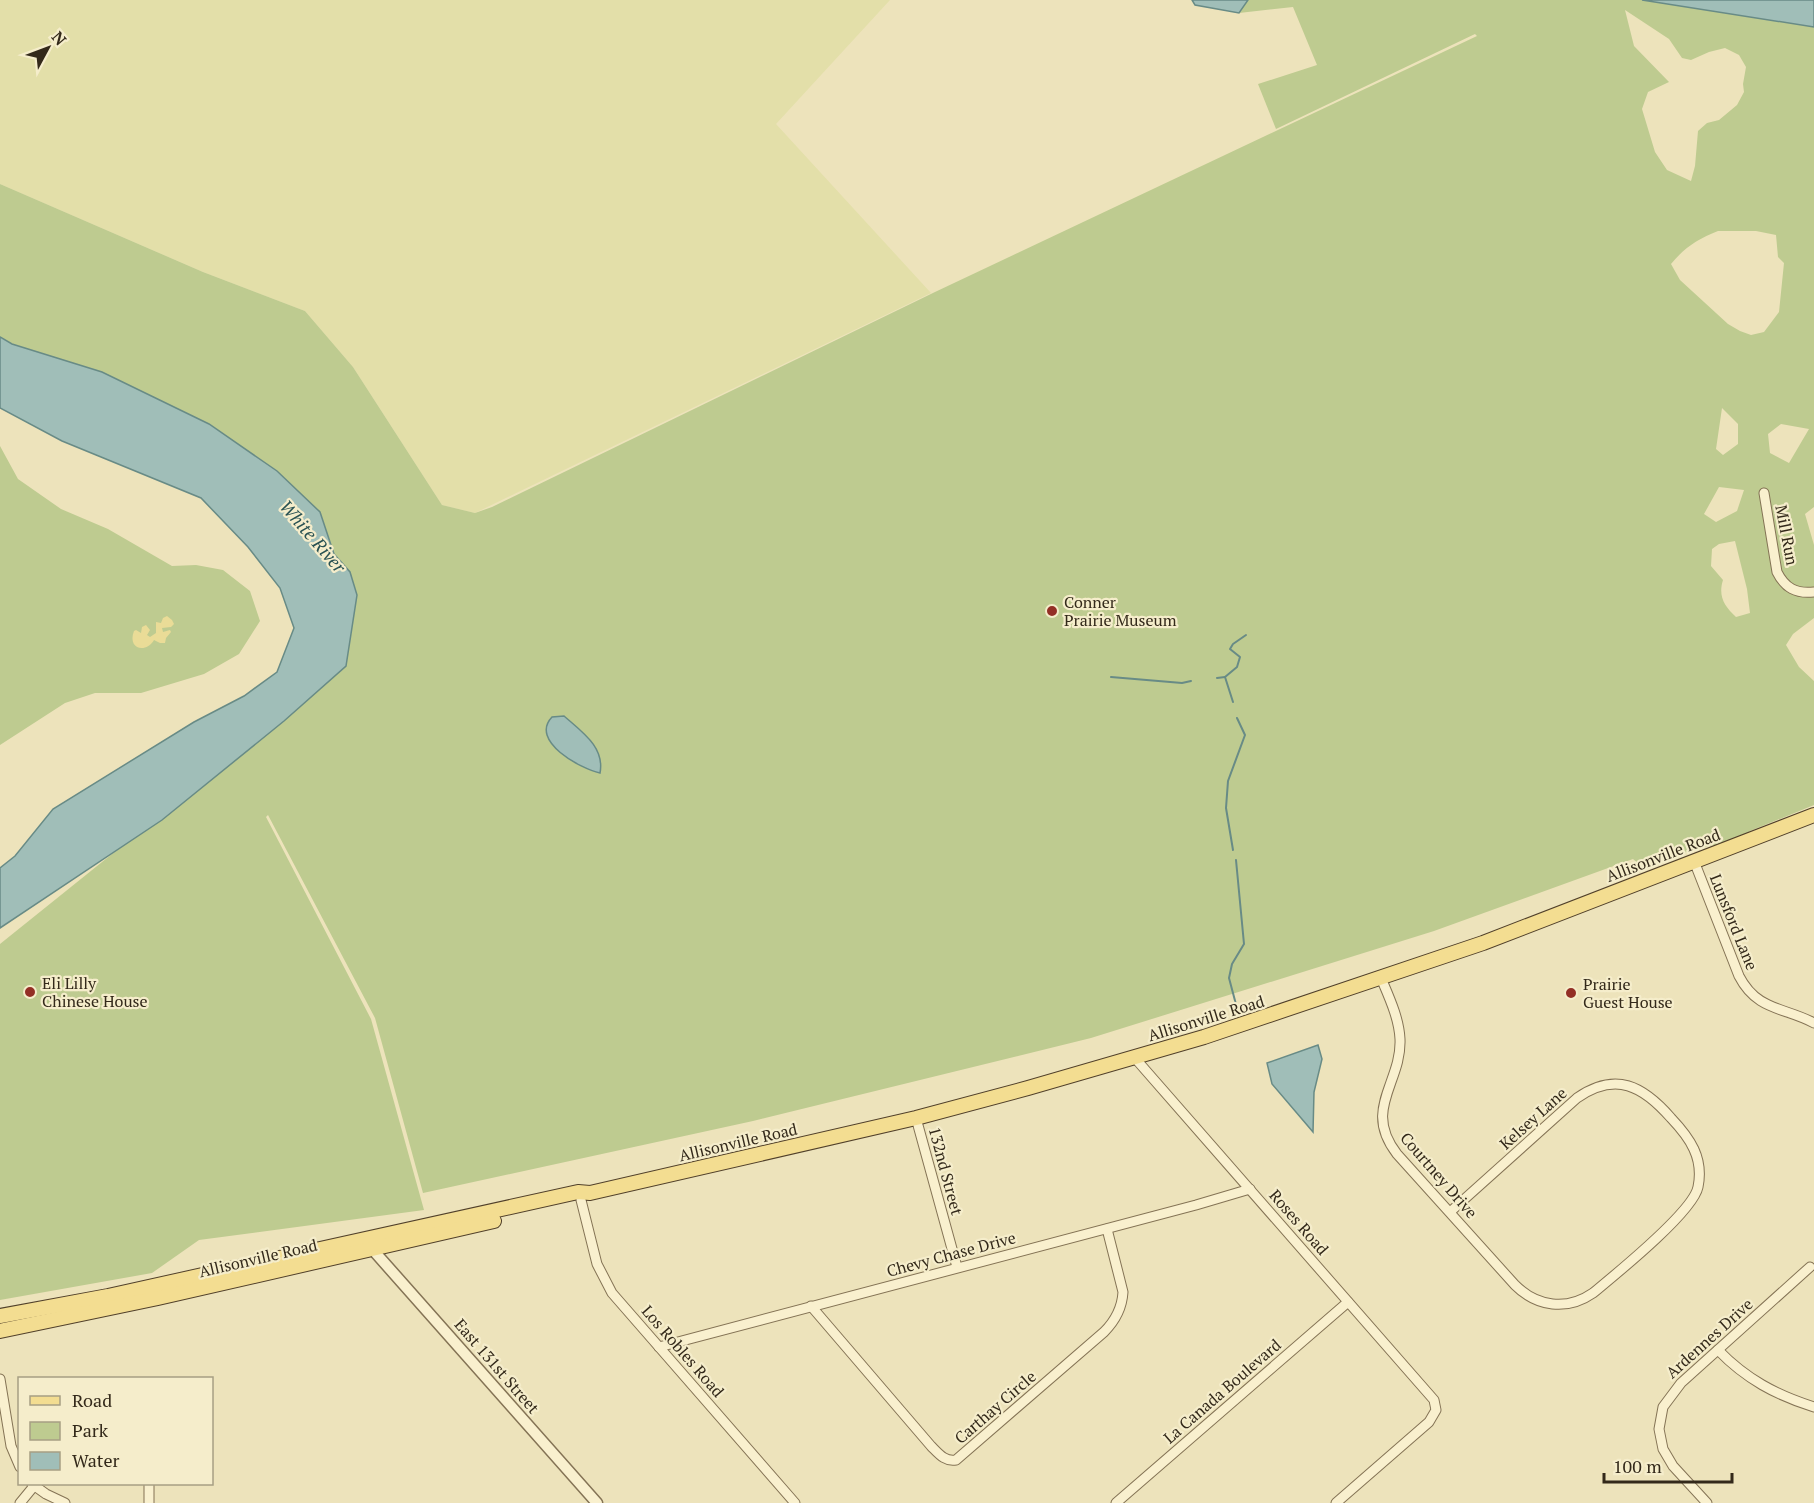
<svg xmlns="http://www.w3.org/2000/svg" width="1814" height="1503" viewBox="0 0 1814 1503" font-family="'PT Serif',serif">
<rect width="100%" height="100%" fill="#ede3bb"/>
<!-- farmland -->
<polygon fill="#e3dfa9" points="0,0 890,0 776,124 931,293 475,513 442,505 353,367 305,311 203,272 0,184"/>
<!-- green -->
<g fill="#becb90" fill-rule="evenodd">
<path d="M1248,0H1642L1814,27V507L1805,514L1814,545V618L1793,634L1786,645L1799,667L1814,681V805L1750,831L1733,842L1698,848L1653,864L1641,866L1633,859L1434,931L1091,1038L753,1121L423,1193L375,1018L268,815L266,817L371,1019L424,1210L199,1240L152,1273L0,1300V944L346,666L350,572L334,554L320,512L277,471L209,424L116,379L12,344L0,337V184L203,272L305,311L353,367L442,505L475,513L492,507L935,292L1477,36L1475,34L1276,129L1258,84L1317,65L1293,7L1239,13ZM1625,10L1669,39L1682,58L1691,60L1709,52L1725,48L1739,55L1746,67L1743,84L1744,92L1737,105L1719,120L1707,123L1698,131L1695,166L1691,181L1667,170L1655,152L1642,109L1648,92L1669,82L1634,46ZM1718,231H1756L1776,235L1778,257L1784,263L1779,312L1764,332L1751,335L1740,331L1728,324L1680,280L1671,264C1685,247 1698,239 1718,231ZM1722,408L1738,424V444L1723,455L1716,449ZM1781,424L1809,429L1789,463L1770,453L1768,434ZM1719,487L1744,490L1737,511L1716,522L1704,514ZM1735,541L1747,589L1750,613L1736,617C1724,606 1718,596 1723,580L1711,566L1712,549L1719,544Z"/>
<polygon points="0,446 18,479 61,509 108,529 172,566 196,565 223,570 250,591 260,621 239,654 204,674 141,693 95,693 65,703 0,745"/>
</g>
<!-- sand -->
<path fill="#eadc97" d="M167,616L172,620L174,624L171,627L162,628L163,632L170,630L171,632L166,638L165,643H160L154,640C146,654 127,649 134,631L136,630L141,633L142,627L146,625L150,630L147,635L150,637L156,633V622L161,623L163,618Z"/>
<!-- water -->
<g fill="#a0beb8" stroke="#688b86" stroke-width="1.5">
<polygon points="1192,0 1248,0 1239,13 1195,5"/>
<polygon points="1642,0 1814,0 1814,27"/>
<polygon points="0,337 12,344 102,372 209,424 277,471 320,512 334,554 350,572 357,595 346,666 284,721 162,820 0,928 0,868 15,856 53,809 194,722 244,696 277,672 294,628 280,588 248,547 201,498 62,441 0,408"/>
<path d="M564,716C582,732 605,747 600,773C581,769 529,741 552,717Z"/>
<polygon points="1318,1045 1322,1059 1314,1092 1313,1132 1272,1084 1267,1063"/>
</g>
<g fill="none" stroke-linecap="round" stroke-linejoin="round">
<!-- stream -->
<g stroke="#688b86" stroke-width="2">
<polyline points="1111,677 1182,683 1191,681"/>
<polyline points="1217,678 1225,677"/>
<polyline points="1233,702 1225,677 1237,667 1240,657 1230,649 1233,644 1246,635"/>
<polyline points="1233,850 1226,808 1228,781 1245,735 1237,718"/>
<polyline points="1236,860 1244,944 1232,964 1229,978 1238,1012"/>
</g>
<defs>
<g id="minor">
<path d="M1764,493L1777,572C1785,588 1796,594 1814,592"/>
<path d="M1694,861L1739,976C1757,1011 1784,1007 1814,1023"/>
<path d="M1381,978C1389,997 1399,1018 1400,1039C1402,1083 1362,1109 1397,1154L1515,1285C1537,1307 1567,1311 1593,1293C1616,1274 1693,1212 1698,1187C1704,1158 1690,1138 1671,1118C1643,1086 1616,1071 1577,1098L1450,1212"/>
<polyline points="1134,1057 1434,1400 1436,1410 1429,1422 1336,1503"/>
<polyline points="916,1118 957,1267"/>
<polyline points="581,1200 597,1264 612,1293 795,1503"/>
<path d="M811,1306L931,1446C939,1454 945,1462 956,1460L1104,1332C1115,1321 1122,1309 1123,1292L1107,1229"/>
<polyline points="659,1347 1196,1205 1250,1189"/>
<path d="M1718,1350C1746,1379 1776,1395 1814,1407"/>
<polyline points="0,1379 11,1446 20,1467"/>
<polyline points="32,1484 46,1494 65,1503"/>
<polyline points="20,1503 34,1486"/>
<polyline points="149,1503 149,1484"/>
<polyline points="1116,1503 1348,1302"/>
<polyline points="1707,1503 1673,1466 1663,1449 1659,1429 1663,1407 1681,1383 1810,1267"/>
</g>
<polyline id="tertiary" points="373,1250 597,1503"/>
<g id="primary">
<polyline points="0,1316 108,1296 578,1192 590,1193 916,1118 1028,1088 1204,1037 1483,943 1814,815"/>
<polyline points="0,1331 158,1298 494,1221"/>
</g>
</defs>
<!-- minor casing -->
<use href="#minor" stroke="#847355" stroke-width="11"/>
<!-- tertiary casing -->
<use href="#tertiary" stroke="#847355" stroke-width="13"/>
<!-- primary casing -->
<use href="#primary" stroke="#51402a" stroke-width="16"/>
<!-- minor -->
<use href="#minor" stroke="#f9f0ce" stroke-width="9"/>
<!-- tertiary -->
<use href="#tertiary" stroke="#f9f0ce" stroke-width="10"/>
<!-- primary -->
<use href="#primary" stroke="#f3dd91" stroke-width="14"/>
</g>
<!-- markers -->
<g fill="#932f25" stroke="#f5edcb" stroke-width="2">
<circle cx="1052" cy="611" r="6"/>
<circle cx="30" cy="992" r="6"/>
<circle cx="1571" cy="993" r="6"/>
</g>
<g text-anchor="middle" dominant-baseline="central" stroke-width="4.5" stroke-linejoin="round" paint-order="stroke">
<!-- street labels -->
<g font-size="16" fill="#33291a" stroke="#f5edcb">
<text transform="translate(1787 535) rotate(79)">Mill Run</text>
<text transform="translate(1663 855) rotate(-21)">Allisonville Road</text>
<text transform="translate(1734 922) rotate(68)">Lunsford Lane</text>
<text transform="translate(1206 1018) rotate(-17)">Allisonville Road</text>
<text transform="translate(1533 1118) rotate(-42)">Kelsey Lane</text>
<text transform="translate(738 1142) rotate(-13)">Allisonville Road</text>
<text transform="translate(946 1171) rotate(75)">132nd Street</text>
<text transform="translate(1439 1175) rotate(49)">Courtney Drive</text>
<text transform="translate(1299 1222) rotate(49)">Roses Road</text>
<text transform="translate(951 1254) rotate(-15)">Chevy Chase Drive</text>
<text transform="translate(258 1258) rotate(-13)">Allisonville Road</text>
<text transform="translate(1709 1338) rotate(-42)">Ardennes Drive</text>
<text transform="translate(683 1351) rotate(49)">Los Robles Road</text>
<text transform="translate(497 1366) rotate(49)">East 131st Street</text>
<text transform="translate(1222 1391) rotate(-41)">La Canada Boulevard</text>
<text transform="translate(995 1407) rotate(-41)">Carthay Circle</text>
</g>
<!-- poi labels -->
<g font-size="16" fill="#33291a" stroke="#f5edcb" text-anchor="start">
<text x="1064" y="602">Conner<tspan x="1064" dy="18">Prairie Museum</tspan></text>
<text x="42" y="983">Eli Lilly<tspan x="42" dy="18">Chinese House</tspan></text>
<text x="1583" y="984">Prairie<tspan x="1583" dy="18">Guest House</tspan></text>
</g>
<!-- water labels -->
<g font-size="18" font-style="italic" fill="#295253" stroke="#f5edcb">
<text transform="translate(313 536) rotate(49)">White River</text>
</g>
</g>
<!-- legend -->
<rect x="18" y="1377" width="195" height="108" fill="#f5edcb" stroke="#a79f84" stroke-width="1.5"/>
<rect x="30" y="1396" width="30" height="9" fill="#f3dd91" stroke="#a79f84" stroke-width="1.5"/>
<text x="72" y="1407" font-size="18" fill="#33291a">Road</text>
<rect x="30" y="1422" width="30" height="18" fill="#becb90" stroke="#a79f84" stroke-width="1.5"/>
<text x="72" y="1437" font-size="18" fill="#33291a">Park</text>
<rect x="30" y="1452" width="30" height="18" fill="#a0beb8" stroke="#a79f84" stroke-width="1.5"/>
<text x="72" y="1467" font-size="18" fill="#33291a">Water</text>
<!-- north arrow -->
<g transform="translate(48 48) rotate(49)" stroke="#f5edcb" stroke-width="4.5" paint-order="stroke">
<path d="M0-4.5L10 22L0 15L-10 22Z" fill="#33291a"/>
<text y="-9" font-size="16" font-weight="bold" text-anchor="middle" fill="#33291a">N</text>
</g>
<!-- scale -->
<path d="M1604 1473v9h128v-9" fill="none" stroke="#33291a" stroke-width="3"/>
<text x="1613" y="1473" font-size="18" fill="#33291a" stroke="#f5edcb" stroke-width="4.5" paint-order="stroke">100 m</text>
</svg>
